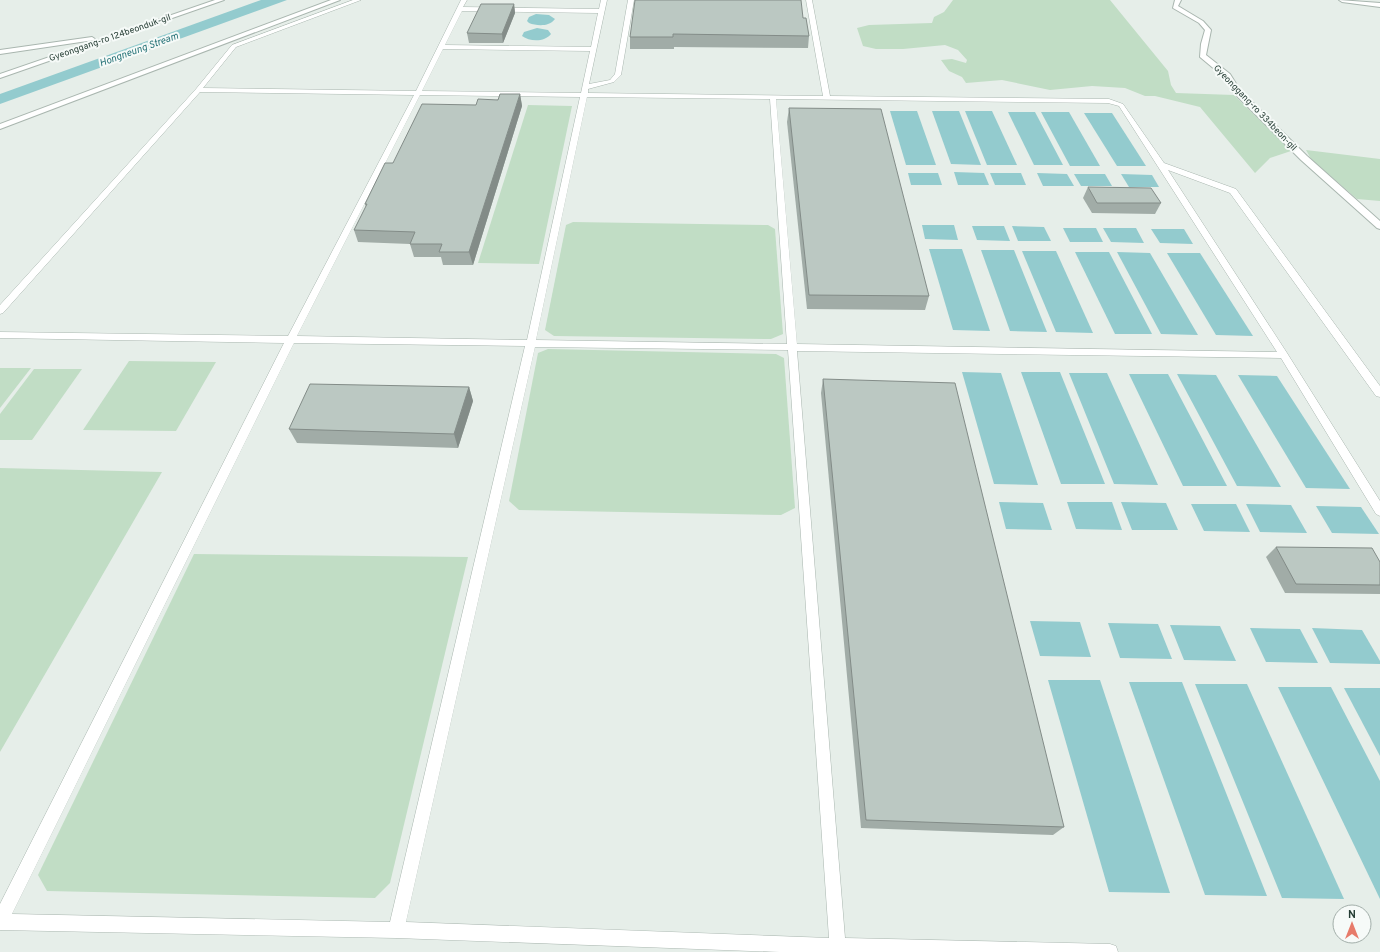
<svg xmlns="http://www.w3.org/2000/svg" width="1380" height="952" viewBox="0 0 1380 952" font-family="Overpass,sans-serif">
<rect width="100%" height="100%" fill="#e6eee9"/>
<!-- green -->
<g fill="#c1ddc5">
<polygon points="953,0 1110,0 1168,71 1171,85 1176,93 1234,95 1291,151 1270,158 1255,173 1200,107 1155,96 1145,96 1125,88 1092,86 1050,90 1002,80 966,83 962,77 949,71 941,60 952,59 966,63 967,60 958,50 945,45 903,49 876,49 863,46 857,28 869,25 932,23 934,17 944,12"/>
<polygon points="528,105 572,106 539,264 478,263"/>
<polygon points="1306,150 1380,159 1380,201 1357,199 1311,159"/>
<polygon points="573,222 768,225 775,229 783,334 771,339 554,336 545,330 566,225"/>
<polygon points="548,349 776,354 784,358 795,508 781,515 519,510 509,501 538,353"/>
<polygon points="129,361 216,362 176,431 83,430"/>
<polygon points="0,368 31,368 0,408"/>
<polygon points="34,369 82,369 32,440 0,440 0,414"/>
<polygon points="0,468 162,472 0,752"/>
<polygon points="194,554 468,557 390,883 375,898 47,891 38,875"/>
</g>
<!-- water -->
<g fill="#93cbce">
<polygon points="261,0 287,0 0,104 0,94"/>
<path d="M536,14L549,15L555,19C549,27 537,26 529,23L527,21L529,17Z"/>
<path d="M537,28L548,30L551,34C545,42 530,42 522,36L524,32Z"/>
<polygon points="890,111 917,111 936,165 906,165"/>
<polygon points="932,111 959,111 981,165 951,164"/>
<polygon points="965,111 992,111 1017,165 987,165"/>
<polygon points="1008,112 1035,112 1063,165 1034,165"/>
<polygon points="1041,112 1069,112 1100,166 1070,166"/>
<polygon points="1084,113 1112,113 1146,166 1117,166"/>
<polygon points="954,172 984,173 989,185 958,185"/>
<polygon points="908,173 938,173 942,185 911,185"/>
<polygon points="990,173 1021,173 1026,185 995,185"/>
<polygon points="1037,173 1067,174 1074,186 1043,186"/>
<polygon points="1074,174 1105,174 1112,186 1081,186"/>
<polygon points="1121,174 1152,175 1159,187 1129,187"/>
<polygon points="922,225 954,225 958,240 925,239"/>
<polygon points="972,226 1004,226 1010,241 977,240"/>
<polygon points="1012,226 1044,227 1051,241 1018,241"/>
<polygon points="1063,228 1096,228 1103,242 1070,242"/>
<polygon points="1103,228 1136,228 1144,243 1111,242"/>
<polygon points="1151,229 1184,229 1193,244 1160,243"/>
<polygon points="929,249 962,249 990,331 953,330"/>
<polygon points="981,250 1014,250 1047,332 1010,331"/>
<polygon points="1022,251 1056,251 1093,333 1056,332"/>
<polygon points="1075,252 1109,252 1152,334 1115,334"/>
<polygon points="1117,252 1150,253 1198,335 1161,334"/>
<polygon points="1167,253 1200,253 1253,336 1216,335"/>
<polygon points="962,372 1001,373 1038,485 994,484"/>
<polygon points="1021,372 1060,372 1105,484 1061,484"/>
<polygon points="1069,373 1107,373 1158,485 1114,484"/>
<polygon points="1129,374 1168,374 1227,486 1183,486"/>
<polygon points="1177,374 1216,375 1281,487 1237,486"/>
<polygon points="1238,375 1277,376 1350,489 1306,488"/>
<polygon points="999,502 1043,503 1052,530 1006,529"/>
<polygon points="1067,502 1112,502 1122,530 1076,529"/>
<polygon points="1121,502 1166,503 1178,530 1132,530"/>
<polygon points="1191,504 1236,504 1250,532 1204,531"/>
<polygon points="1246,504 1291,505 1307,533 1260,532"/>
<polygon points="1316,506 1361,507 1379,534 1332,533"/>
<polygon points="1030,621 1080,622 1091,657 1040,656"/>
<polygon points="1108,623 1158,624 1172,659 1120,658"/>
<polygon points="1170,625 1220,626 1236,661 1184,660"/>
<polygon points="1250,628 1300,629 1318,663 1266,662"/>
<polygon points="1312,628 1362,630 1380,661 1380,664 1330,663"/>
<polygon points="1048,680 1100,680 1170,893 1109,892"/>
<polygon points="1129,682 1182,682 1267,896 1205,895"/>
<polygon points="1195,684 1247,684 1344,899 1282,898"/>
<polygon points="1278,687 1331,687 1380,781 1380,899"/>
<polygon points="1344,688 1380,688 1380,756"/>
</g>
<g fill="none" stroke-linecap="round" stroke-linejoin="round">
<defs>
<path id="service" d="M353,0H361L236,47L203,88L416,91L461,0H467L463,7L599,9L601,0H607L589,84L610,80L615,74L628,0H634L621,75L614,82L588,89V93L823,96L806,0H812L830,96L1109,99L1123,104L1164,163L1236,189L1380,386V397L1376,396L1230,193L1168,170L1287,353L1380,501V516L1376,514L1281,358L797,351L845,938L1110,944L1116,946L1118,952H780L396,938L0,930V904L284,343L0,338V332L288,336L414,95L200,92L3,313L0,314V305L196,89L232,45ZM462,11L598,13L591,47L445,45ZM443,49L590,51L581,93L422,91ZM420,95L580,97L527,340L297,336ZM587,97L770,99L787,344L536,340ZM776,99L1108,103L1119,106L1277,352L797,344ZM294,343L525,346L390,922L12,914ZM535,347L788,350L829,938L406,922Z"/>
<g id="minor">
<polygon points="215,0 224,0 0,78 0,74"/>
<polygon points="331,0 340,0 0,129 0,124"/>
<polygon points="1175,0 1181,0 1178,6 1203,21 1211,30 1206,55 1230,74 1240,90 1307,156 1380,221 1380,229 1377,228 1301,160 1234,93 1224,77 1200,57 1201,44 1205,30 1199,23 1173,8"/>
<polygon points="1339,0 1380,3 1380,7 1342,2"/>
<polygon points="92,37 95,39 94,40 0,54 0,50"/>
</g>
</defs>
<!-- service casing -->
<use href="#service" stroke="#a9b6af" stroke-width="1"/>
<!-- minor casing -->
<use href="#minor" stroke="#a9b6af" stroke-width="2"/>
<!-- service -->
<use href="#service" fill="#fff" fill-rule="evenodd"/>
<!-- minor -->
<use href="#minor" fill="#fff" fill-rule="evenodd"/>
</g>
<!-- wall -->
<g fill="#a1aca7">
<polygon points="514,4 515,13 503,43 469,43 467,33"/>
<polygon points="803,18 809,36 808,48 674,47 674,49 630,49 630,37"/>
<polygon points="520,94 522,106 473,265 443,265 441,257 414,257 410,244 358,242 354,230 366,207 365,204 393,163 476,105"/>
<polygon points="789,108 929,296 925,310 807,309 787,122"/>
<polygon points="1088,187 1161,203 1155,214 1092,213 1083,198"/>
<polygon points="823,379 1064,827 1053,835 861,828 821,393"/>
<polygon points="469,387 473,401 458,448 297,443 289,429"/>
<polygon points="1276,547 1380,562 1380,594 1285,593 1266,557"/>
</g>
<!-- shaded-wall -->
<g fill="#838c88">
<polygon points="514,4 515,13 503,43 502,34"/>
<polygon points="520,94 522,106 473,265 469,252"/>
<polygon points="469,387 473,401 458,448 454,434"/>
</g>
<!-- building -->
<g fill="#bbc8c2" stroke="#838c88">
<polygon points="635,0 801,0 803,18 806,18 809,36 673,34 673,37 630,37"/>
<polygon points="481,4 514,4 502,34 467,33"/>
<polygon points="500,94 520,94 469,252 439,252 442,244 410,244 415,232 354,230 367,204 365,204 385,163 393,163 422,104 476,105 478,99 498,100"/>
<polygon points="789,108 881,109 929,296 809,295"/>
<polygon points="1088,187 1151,188 1161,203 1097,203"/>
<polygon points="823,379 955,383 1064,827 866,820"/>
<polygon points="310,384 469,387 454,434 289,429"/>
<polygon points="1276,547 1372,548 1380,562 1380,585 1296,584"/>
</g>
<g text-anchor="middle" dominant-baseline="central" stroke-width="4" stroke-linejoin="round" paint-order="stroke">
<!-- far-street labels -->
<g font-size="9" fill="#263e35" stroke="#f6faf8">
<text transform="translate(110 38) rotate(-19)">Gyeonggang-ro 124beonduk-gil</text>
<text transform="translate(1255 108) rotate(46)">Gyeonggang-ro 334beon-gil</text>
</g>
<!-- far-water labels -->
<g font-size="10" font-style="italic" fill="#247176" stroke="#f6faf8">
<text transform="translate(139 50) rotate(-20)">Hongneung Stream</text>
</g>
</g>
<!-- north arrow -->
<g transform="translate(1352 924)"><circle r="19" fill="#f6faf8" stroke="#a3afaa"/>
<path d="M0-3L7 15L0 10L-7 15Z" fill="#e77b6a"/>
<text y="-6" font-size="11" font-weight="bold" text-anchor="middle" fill="#263e35">N</text>
</g>
</svg>
